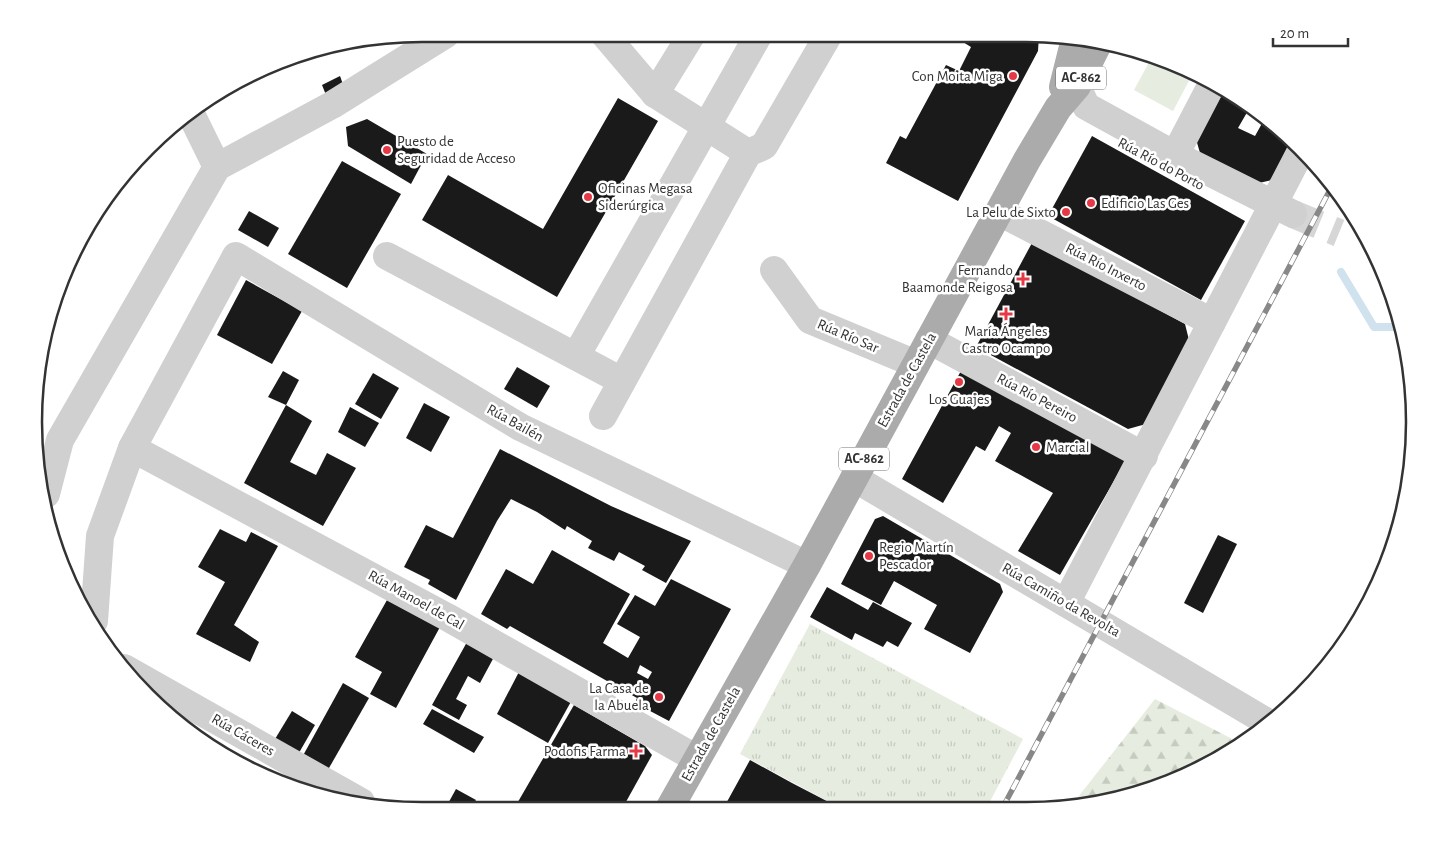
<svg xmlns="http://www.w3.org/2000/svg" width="1448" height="844" viewBox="0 0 1448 844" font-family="'Alegreya Sans',sans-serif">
<defs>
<pattern id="grass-tufts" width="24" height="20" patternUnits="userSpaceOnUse" patternTransform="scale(1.25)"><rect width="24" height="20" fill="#e6ecdf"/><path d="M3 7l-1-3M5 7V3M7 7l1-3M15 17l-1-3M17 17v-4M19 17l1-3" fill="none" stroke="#c6cbc0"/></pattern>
<pattern id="forest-firs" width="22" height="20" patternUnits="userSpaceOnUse" patternTransform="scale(1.25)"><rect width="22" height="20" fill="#e6ecdf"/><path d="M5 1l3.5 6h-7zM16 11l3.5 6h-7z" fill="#c6cbc0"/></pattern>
</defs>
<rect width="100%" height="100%" fill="#fff"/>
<!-- grass -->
<polygon fill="url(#grass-tufts)" points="810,624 1023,739 986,809 842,809 740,754"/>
<!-- forest -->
<polygon fill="url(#forest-firs)" points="1155,699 1240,743 1220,758 1151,790 1071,806"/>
<!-- pitch -->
<polygon fill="#e6ecdf" points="1153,55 1192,75 1173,111 1134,90"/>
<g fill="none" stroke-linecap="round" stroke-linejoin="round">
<!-- stream -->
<polyline stroke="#cfe2ee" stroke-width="8" points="1341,272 1374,327 1401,327"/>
</g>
<!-- building -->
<g fill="#1a1a1a" fill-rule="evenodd">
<polygon points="950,34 1039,35 1038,51 958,201 886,163 900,136 906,139 946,65 959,71 971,47"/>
<polygon points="340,76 344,87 326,95 322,85"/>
<polygon points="1222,90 1241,99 1259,113 1249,109 1238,128 1255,136 1265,118 1292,141 1272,180 1259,183 1200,153 1196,139"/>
<polygon points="618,98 658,121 557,297 422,220 448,175 543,229"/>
<polygon points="367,119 427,154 411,184 348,146 346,127"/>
<polygon points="1092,136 1245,221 1201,300 1048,216"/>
<polygon points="342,161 401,194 347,288 288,254"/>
<polygon points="249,211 279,228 268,247 238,230"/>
<polygon points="1033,241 1185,324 1190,344 1146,424 1128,429 976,347"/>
<polygon points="246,280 302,311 272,364 217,335"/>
<polygon points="517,367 550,386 537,408 504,389"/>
<polygon points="962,369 1126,460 1060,575 1018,551 1053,493 995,461 1011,433 999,426 985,451 976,446 943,503 902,479"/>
<polygon points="283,371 299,380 286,405 312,421 290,462 316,475 327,453 356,468 323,526 244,483 286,405 268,397"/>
<polygon points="373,373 399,388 381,419 355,404"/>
<polygon points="424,403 450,417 431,452 406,438"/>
<polygon points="350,407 379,423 365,447 338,432"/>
<polygon points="500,449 611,506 691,541 666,583 642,570 645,566 619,552 614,561 588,548 592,541 567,526 565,530 537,512 511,499 497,521 456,600 428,584 430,580 404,567 426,525 453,538"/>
<polygon points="883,516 1000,584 1003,592 970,653 924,629 937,605 894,581 881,605 841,584 875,519"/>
<polygon points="220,529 246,542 251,532 278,546 234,625 259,642 250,662 196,634 225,582 198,567"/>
<polygon points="1218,535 1237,544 1203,613 1184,603"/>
<path d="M552,550L630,594L603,643L628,658L640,637L617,624L635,595L655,606L671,579L731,609L669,721L635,703L637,698L510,626L507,629L481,614L506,569L533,584ZM640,665L652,672L648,679L637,673Z"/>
<polygon points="827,587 868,610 873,602 912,623 898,647 887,641 883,647 855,633 852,640 810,617"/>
<polygon points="387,600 440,627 396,708 370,694 382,672 355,657"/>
<polygon points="467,642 494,657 480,683 468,676 456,699 467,705 459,720 432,705"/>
<polygon points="521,668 573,698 548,743 497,714"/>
<polygon points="343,683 369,698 325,775 300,761"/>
<polygon points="574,705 645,746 652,755 622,809 520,809 515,807"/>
<polygon points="432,709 484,737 474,753 423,724"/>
<polygon points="292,711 315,725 296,758 272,744"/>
<polygon points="750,760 792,783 842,809 723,809"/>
<polygon points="456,789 476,800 470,809 445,809"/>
</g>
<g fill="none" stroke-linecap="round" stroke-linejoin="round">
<!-- minor-tunnel -->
<polyline stroke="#d6d6d6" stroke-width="28" stroke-dasharray="28 14" stroke-linecap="butt" points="1293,214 1339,233"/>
<!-- minor -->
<g stroke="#d0d0d0" stroke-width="28">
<polyline points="604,34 655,94"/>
<polyline points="692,34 655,94 748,153"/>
<polyline points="1077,86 1086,106 1175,155 1293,214"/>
<polyline points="190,112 217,167"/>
<polyline points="1175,155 1212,84"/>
<polyline points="999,212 1212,322"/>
<polyline points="387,256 622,381"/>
<polyline points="774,270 810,320 916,364"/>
<polyline points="929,340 1144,456"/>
<polyline points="576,356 759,34"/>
<polyline points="603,416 748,153 764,146 829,34"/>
<polyline points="132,448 447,617 697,759"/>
<polyline points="854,478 1267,722"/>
<polyline points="46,494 60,440 217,167 332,105 446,34"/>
<polyline points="1066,603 1302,149"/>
<polyline points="94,621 100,536 132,448 236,256 520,427 807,565"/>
<polyline points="124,668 361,802"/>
</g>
<!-- major -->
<g stroke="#ababab" stroke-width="28">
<polyline points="1063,87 1075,39"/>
<polyline points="669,809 807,565 1027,160 1058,108 1077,86 1098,44"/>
</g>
<defs>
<polyline id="rail" points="1002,809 1332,186"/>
</defs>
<!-- rail casing -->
<use href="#rail" stroke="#888" stroke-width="5.5"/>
<!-- rail -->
<use href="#rail" stroke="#fff" stroke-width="4" stroke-dasharray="11" stroke-linecap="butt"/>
</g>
<!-- markers -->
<g fill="#e63946" stroke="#fff" stroke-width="2">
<circle cx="1013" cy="76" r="5"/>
<circle cx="387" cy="150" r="5"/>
<circle cx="588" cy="197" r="5"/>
<circle cx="1091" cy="203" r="5"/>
<circle cx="1066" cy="212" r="5"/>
<path d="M1020.5 271.5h5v5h5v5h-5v5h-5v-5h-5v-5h5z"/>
<path d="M1003.5 306.5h5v5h5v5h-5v5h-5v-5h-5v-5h5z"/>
<circle cx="959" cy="382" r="5"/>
<circle cx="1036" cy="447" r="5"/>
<circle cx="869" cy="556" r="5"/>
<circle cx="659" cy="697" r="5"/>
<path d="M633.5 743.5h5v5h5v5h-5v5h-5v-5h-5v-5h5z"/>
</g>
<g text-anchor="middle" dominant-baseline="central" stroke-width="5" stroke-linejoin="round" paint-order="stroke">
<!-- shield labels -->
<g fill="#fff" stroke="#707070" stroke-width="1">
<rect x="1056" y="66.5" width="50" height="23" rx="4"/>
<rect x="839" y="447.5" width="50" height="23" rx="4"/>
</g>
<g font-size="14" font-weight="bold" fill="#333">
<text x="1081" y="78">AC-862</text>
<text x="864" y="459">AC-862</text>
</g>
<!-- poi labels -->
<g font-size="15" fill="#333" stroke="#fff" text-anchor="end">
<text x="1003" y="76">Con Moita Miga</text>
<text x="397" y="141" text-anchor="start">Puesto de<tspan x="397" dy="17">Seguridad de Acceso</tspan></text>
<text x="598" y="188" text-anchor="start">Oficinas Megasa<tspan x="598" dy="17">Siderúrgica</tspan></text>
<text x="1101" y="203" text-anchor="start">Edificio Las Ges</text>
<text x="1056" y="212">La Pelu de Sixto</text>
<text x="1013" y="270">Fernando<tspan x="1013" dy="17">Baamonde Reigosa</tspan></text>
<text x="1006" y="331" text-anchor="middle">María Ángeles<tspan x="1006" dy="17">Castro Ocampo</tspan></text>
<text x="959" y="399" text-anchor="middle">Los Guajes</text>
<text x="1046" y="447" text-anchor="start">Marcial</text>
<text x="879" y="547" text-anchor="start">Regio Martín<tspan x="879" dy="17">Pescador</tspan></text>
<text x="649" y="688">La Casa de<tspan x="649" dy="17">la Abuela</tspan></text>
<text x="626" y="751">Podofis Farma</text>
</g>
<!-- street labels -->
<g font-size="15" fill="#333" stroke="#fff">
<text transform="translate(1161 164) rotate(28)">Rúa Río do Porto</text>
<text transform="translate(1106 267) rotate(27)">Rúa Río Inxerto</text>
<text transform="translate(848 336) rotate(23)">Rúa Río Sar</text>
<text transform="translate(907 380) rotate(-61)">Estrada de Castela</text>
<text transform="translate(1037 398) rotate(28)">Rúa Río Pereiro</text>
<text transform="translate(515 423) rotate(29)">Rúa Bailén</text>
<text transform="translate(416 600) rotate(29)">Rúa Manoel de Cal</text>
<text transform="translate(1061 600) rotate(30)">Rúa Camiño da Revolta</text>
<text transform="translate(711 734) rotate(-61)">Estrada de Castela</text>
<text transform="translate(243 735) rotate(30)">Rúa Cáceres</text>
</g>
</g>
<!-- crop -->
<path d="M0 0H1448V844H0ZM422 42H1026A380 380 0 0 1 1406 422V422A380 380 0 0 1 1026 802H422A380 380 0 0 1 42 422V422A380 380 0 0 1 422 42Z" fill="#fff" fill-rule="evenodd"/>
<path fill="none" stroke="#333" stroke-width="2.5" d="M422 42H1026A380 380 0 0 1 1406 422V422A380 380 0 0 1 1026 802H422A380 380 0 0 1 42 422V422A380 380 0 0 1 422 42Z"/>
<!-- scale -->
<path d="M1273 38v8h75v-8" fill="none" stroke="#333333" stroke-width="2.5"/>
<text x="1280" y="38" font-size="15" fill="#333333" stroke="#ffffff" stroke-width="4" paint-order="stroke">20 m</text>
</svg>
